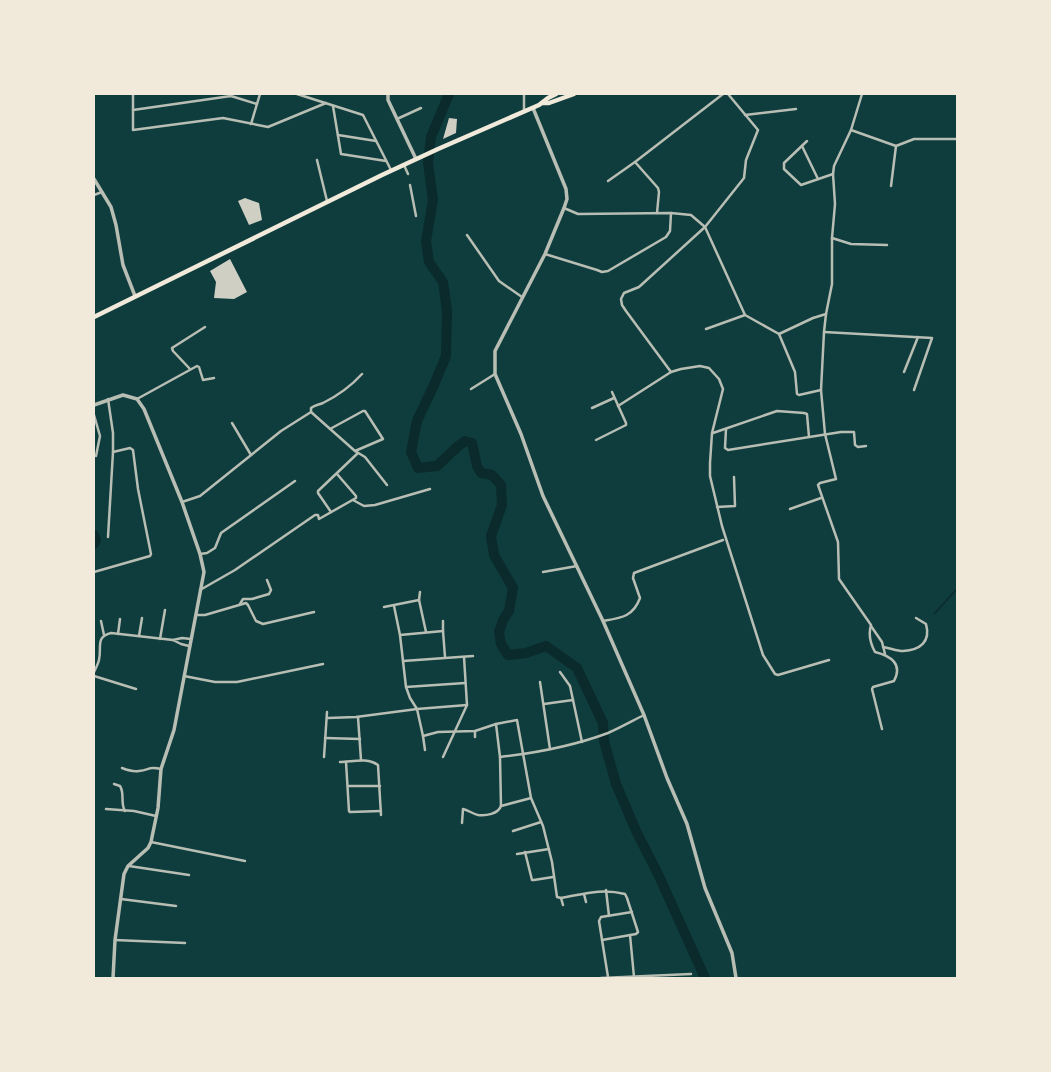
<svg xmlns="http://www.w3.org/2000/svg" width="1051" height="1072" viewBox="0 0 1051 1072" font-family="'DejaVu Sans',sans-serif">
<rect width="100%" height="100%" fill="#0f3d3e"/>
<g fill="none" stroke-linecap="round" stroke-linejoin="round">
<!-- stream -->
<polyline stroke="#0a2a2b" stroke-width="1.5" points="934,614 957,589"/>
<!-- river -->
<g stroke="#0a2a2b" stroke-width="10">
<polyline points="449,94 431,137 428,163 433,200 426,241 429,262 443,282 447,311 446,356 434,385 417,421 411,452 418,468 437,466 456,448 465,441 472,443 477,466 481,473 492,475 501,485 502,505 491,536 494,555 513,588 509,611 503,620 499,632 501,644 508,655 526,653 546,646 577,668 603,723 604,741 616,784 637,833 658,874 705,978"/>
<polyline points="94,535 96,540 94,544"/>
</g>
</g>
<!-- building -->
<g fill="#cfcfc3">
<polygon points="449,118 457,119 456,133 443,139"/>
<polygon points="245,198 259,203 262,220 249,225 238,201"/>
<polygon points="230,259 247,292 234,299 214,298 216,282 210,271"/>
</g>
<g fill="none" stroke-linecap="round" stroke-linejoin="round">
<!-- minor -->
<g stroke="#b8beb3" stroke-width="2.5">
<polyline points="133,94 133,130 223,118 268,127 326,103"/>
<polyline points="297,94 363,115 391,170"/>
<polyline points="524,94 524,111"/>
<path d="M862,94L851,130L834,166L833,174L835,204L832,238V284L826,314L824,332L821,390L825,434L836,479L820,483L818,485L838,542L839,579L871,625C868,635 870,643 875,652C891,656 903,664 894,681L873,687L872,689L882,729"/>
<polyline points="333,106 341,154 386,161"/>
<polyline points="133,110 231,96 257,104"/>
<polyline points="745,115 796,109"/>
<polyline points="397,119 421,108"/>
<polyline points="251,124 260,94"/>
<polyline points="851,130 896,146 914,139 957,139"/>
<polyline points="338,135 376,141"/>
<polyline points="807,141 784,163 784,169 801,185 833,174"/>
<polyline points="802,146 818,179"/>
<polyline points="317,160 327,201"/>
<polyline points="635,162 658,188 659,192 657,213"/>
<polyline points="404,165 408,174"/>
<polyline points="608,181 635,162 723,94"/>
<polyline points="410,185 416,216"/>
<polyline points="891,186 896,146"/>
<polyline points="94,195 102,192"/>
<polyline points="564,208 578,214 671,213 691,215 705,227 745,315 779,334 813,318 826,314"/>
<polyline points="467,235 499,281 522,297"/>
<polyline points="832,238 851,244 887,245"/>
<polyline points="545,254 597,270 602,272 608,271 666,237 670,231 671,213"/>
<polyline points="706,329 745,315"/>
<polyline points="824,332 932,338 914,390"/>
<polyline points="779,334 795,372 797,394 799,395 821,390"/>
<polyline points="190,369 173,351 172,348 205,327"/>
<polyline points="671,372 626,311 622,305 621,299 624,293 639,287 705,227 744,178 746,160 758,130 728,94"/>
<polyline points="904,372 918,337"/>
<polyline points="471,389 495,374"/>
<polyline points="137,399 197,366 199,367 203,380 214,378"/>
<polyline points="618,406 671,372 681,369 700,366 709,368 719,379 723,389 712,433 710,463 710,476 722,526 763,655 775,674 778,675 829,660"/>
<polyline points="592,408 614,398"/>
<polyline points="311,412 355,451 365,457 387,485"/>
<polyline points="94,415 100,436 96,456"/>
<polyline points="232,423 251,455"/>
<polyline points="330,429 363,411 365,411 383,439 355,451"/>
<polyline points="726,429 725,448 728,450 841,432 854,432 855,445 858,447 866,446"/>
<polyline points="713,433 777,411 804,413 807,414 809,437"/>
<polyline points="596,440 626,425 626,423 612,392"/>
<polyline points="353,500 364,506 375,505 430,489"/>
<path d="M182,502L200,496L281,431L311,412V408C315,405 318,405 323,403C337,396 352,385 362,374"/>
<polyline points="717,507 735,506 734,477"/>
<polyline points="790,509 821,498"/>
<polyline points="331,512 318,493 318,491 358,453"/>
<polyline points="108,537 113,452 113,433 108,399"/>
<polyline points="200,554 207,553 215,548 221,533 295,481"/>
<polyline points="94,572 150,556 151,554 138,489 133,450 130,448 113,452"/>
<polyline points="543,572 577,566"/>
<polyline points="200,590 235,570 315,515 318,515 319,519 356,498 356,496 337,474"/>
<polyline points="420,592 419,600 426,632"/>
<polyline points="240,604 243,599 252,599 269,594 271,590 267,580"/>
<polyline points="394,606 400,635 406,687 410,698 417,709 423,736 425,750"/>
<polyline points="384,607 419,600"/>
<polyline points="196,615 205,615 246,603 248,605 256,621 263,624 314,612"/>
<polyline points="101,621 104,635"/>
<polyline points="443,621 443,631 445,657"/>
<path d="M603,621C621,618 633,617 640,598L633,578L634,573L723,540"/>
<polyline points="871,626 882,642 885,654"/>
<polyline points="118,634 120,619"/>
<polyline points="400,635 443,631"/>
<polyline points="139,636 142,618"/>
<polyline points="160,639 165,610"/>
<polyline points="189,646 181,644 173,640 182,638 191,639"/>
<path d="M883,647C890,648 897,651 903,651C920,650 931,642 926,624L916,618"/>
<polyline points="403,661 473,656"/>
<path d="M94,672C96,668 98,664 99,660C102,647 95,637 111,633L173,640"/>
<polyline points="560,672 570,686 582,742"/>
<polyline points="94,676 136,689"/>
<polyline points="184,676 215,682 237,682 323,664"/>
<polyline points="540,682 550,749"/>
<polyline points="406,687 465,683"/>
<polyline points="544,704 573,700"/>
<polyline points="358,717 361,760"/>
<polyline points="328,718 356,717 417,709 467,705"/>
<polyline points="475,731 475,737"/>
<path d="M423,736L438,732L475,731L496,724L517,720L531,798L543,826L552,862L557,897L561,898C584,894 601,888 625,894L627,898L638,932L636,934L602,940"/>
<polyline points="325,738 360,739"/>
<polyline points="324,757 327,712"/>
<polyline points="443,757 467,705 464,657"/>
<path d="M500,757C536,753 573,746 608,733C620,728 632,721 644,715"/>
<path d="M340,762C352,762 367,757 378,765L381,815"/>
<polyline points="346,762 349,811 350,812 381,811"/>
<path d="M122,768C127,770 133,772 139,771C150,770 148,766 161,769"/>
<path d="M114,784L120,786C125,794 120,803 125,811"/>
<polyline points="348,786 380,786"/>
<polyline points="501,806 531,798"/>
<polyline points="106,809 134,811 156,816"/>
<path d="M462,823L463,809C468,810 473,814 478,815C486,816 498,814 501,806L500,757L496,724"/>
<polyline points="513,831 541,822"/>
<polyline points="151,842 245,861"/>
<polyline points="525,852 532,880 534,880 553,877"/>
<polyline points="517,854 549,849"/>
<polyline points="129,866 189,875"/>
<polyline points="606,890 609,916"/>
<polyline points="584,894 586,902"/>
<polyline points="561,898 563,905"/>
<polyline points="121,899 176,906"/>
<polyline points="630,935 634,977"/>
<polyline points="115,940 185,943"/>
<polyline points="608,977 599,921 601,917 632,912"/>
<polyline points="601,978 691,974"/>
</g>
<!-- tertiary -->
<g stroke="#b8beb3" stroke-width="3.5">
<polyline points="388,94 388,100 416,159"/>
<polyline points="533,108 566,189 567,199 564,208 545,254 495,351 495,374 521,434 543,496 603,621 644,715 667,778 687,824 705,888 732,953 736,978"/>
<polyline points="94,179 111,207 116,225 123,265 135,296"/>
<polyline points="94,405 123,395 137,399 144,409 182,502 200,554 204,572 174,730 161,769 158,808 151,842 148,848 128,866 124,874 115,940 113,978"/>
</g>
<!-- trunk -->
<g stroke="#f1e9da" stroke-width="4.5">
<polyline points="542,103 549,103 574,94"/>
<polyline points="94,317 382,175 438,149 539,105 548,98 556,94"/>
</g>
</g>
<!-- border -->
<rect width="1051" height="1072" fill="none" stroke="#f1e9da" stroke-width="190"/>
</svg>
